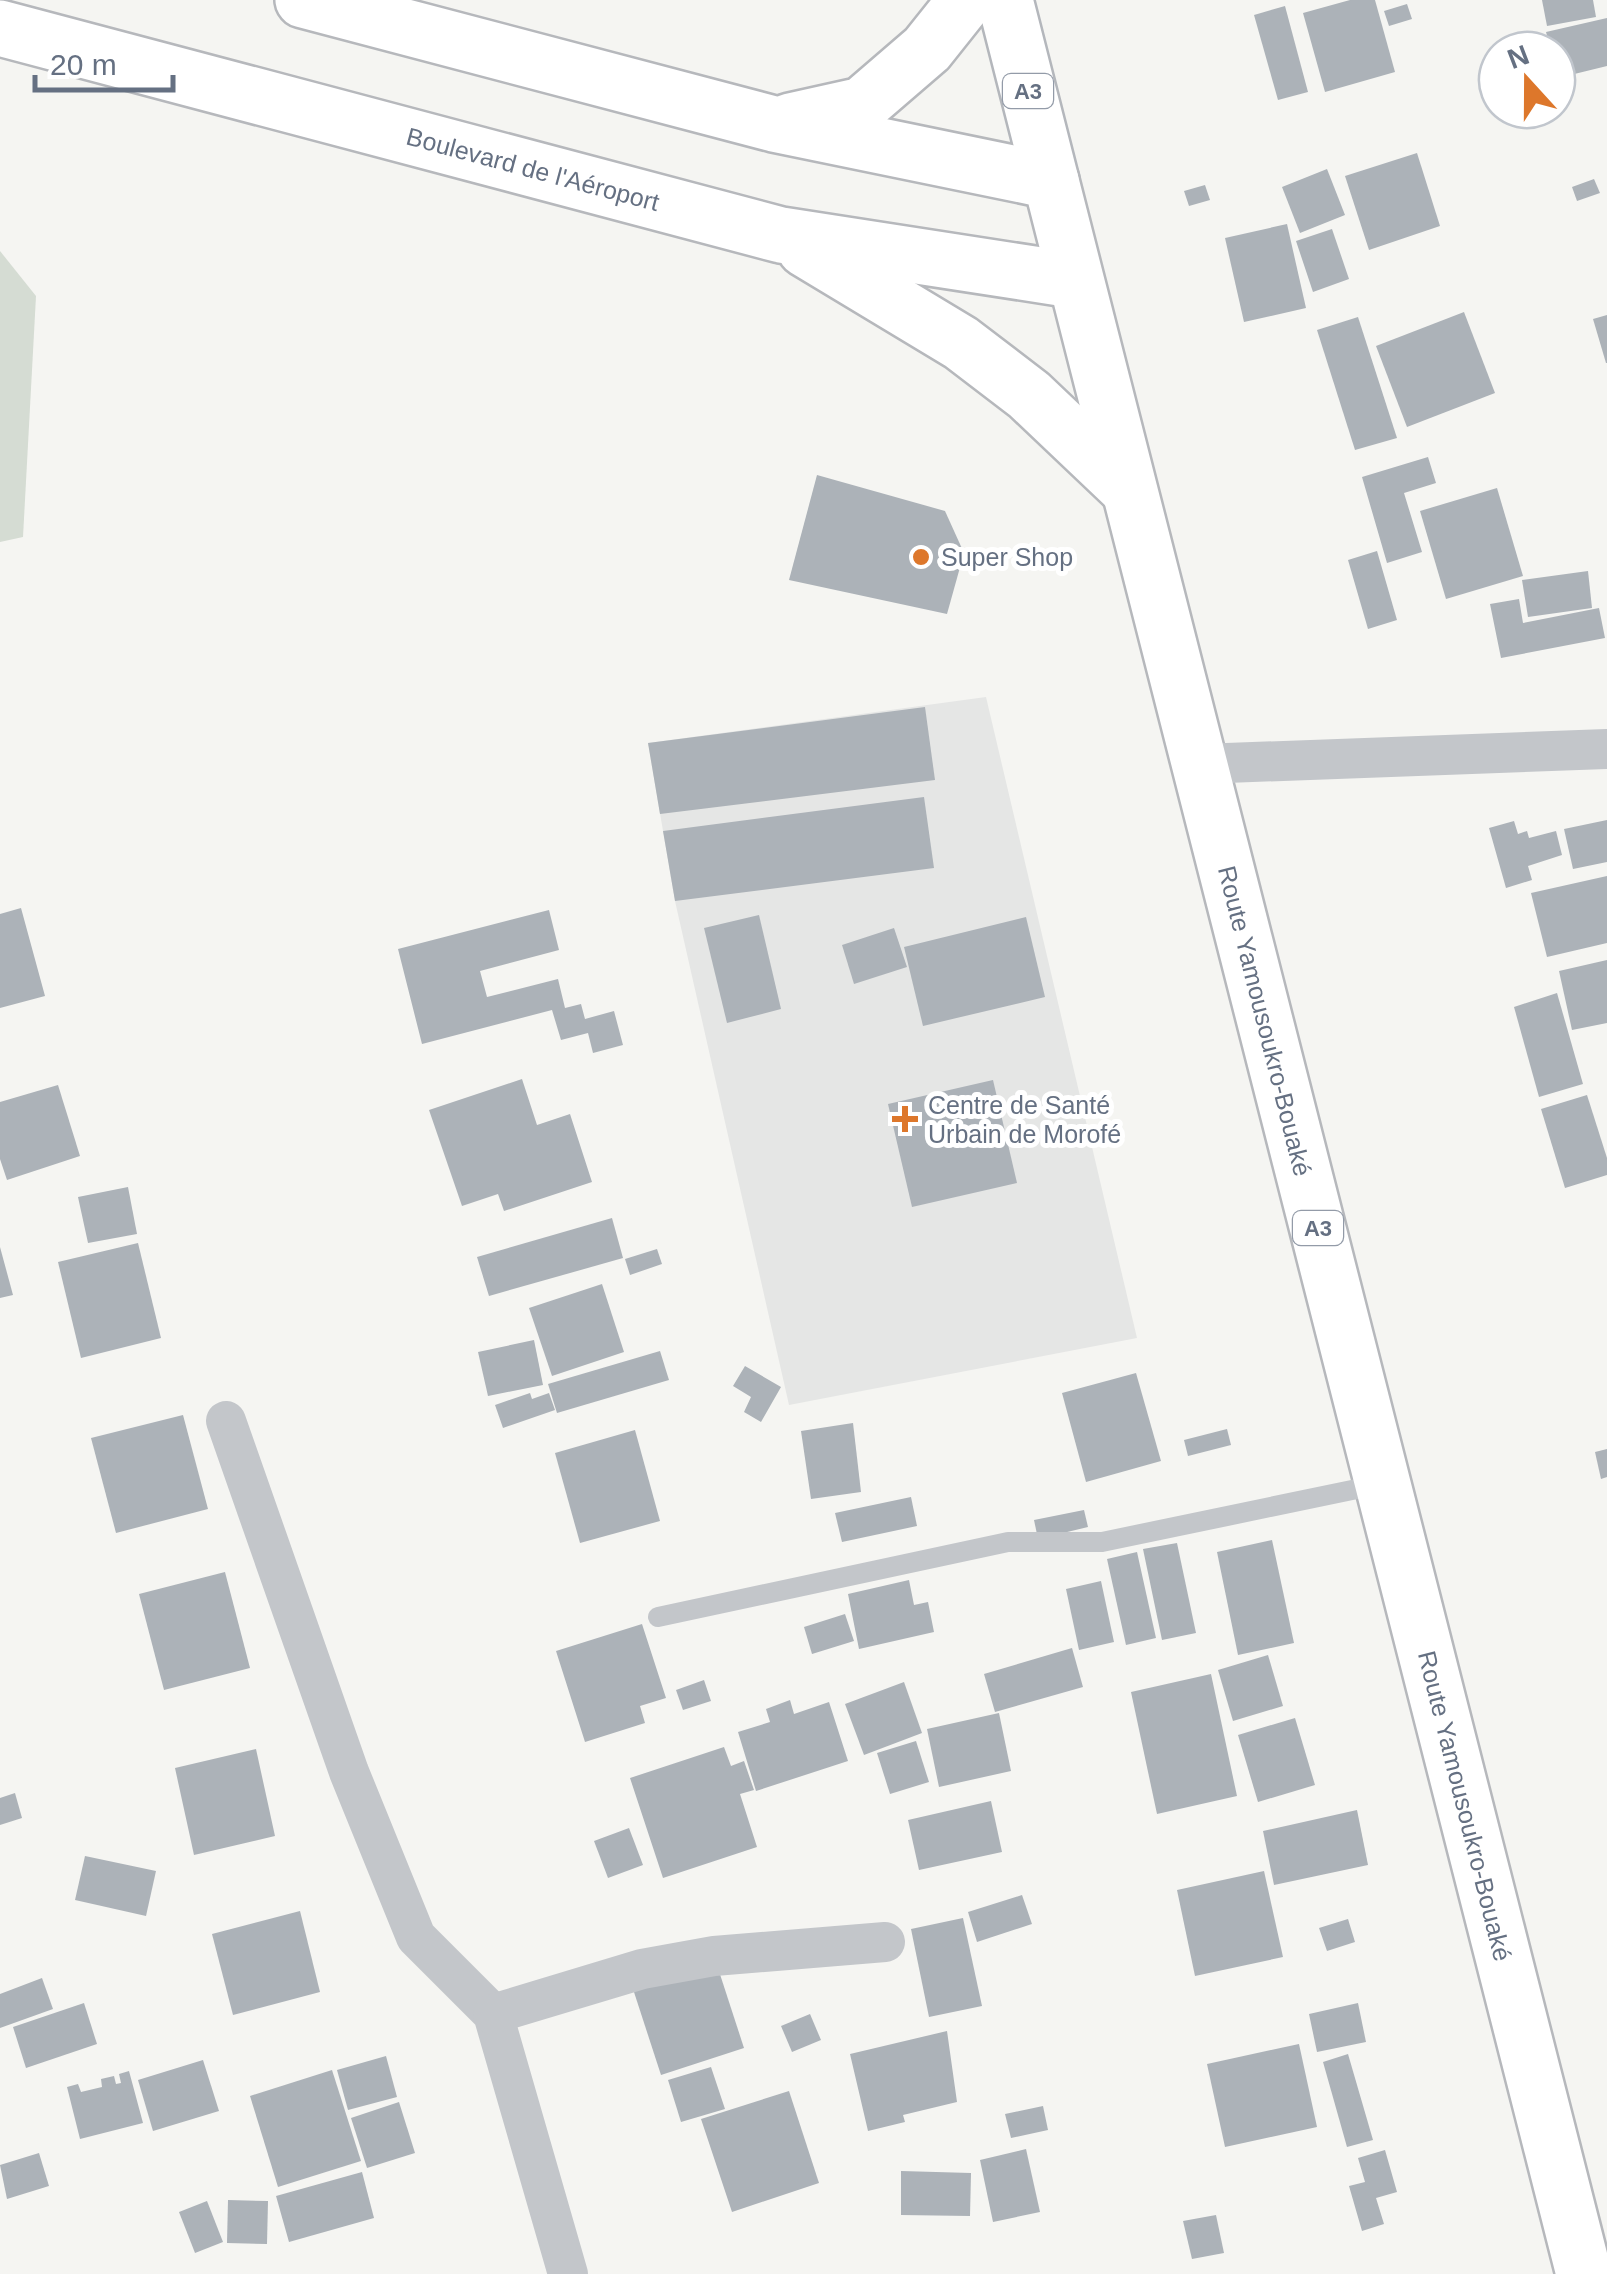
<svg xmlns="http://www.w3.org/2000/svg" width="1607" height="2274" viewBox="0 0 1607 2274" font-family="Helvetica,sans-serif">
<rect width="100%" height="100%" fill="#f5f5f2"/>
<!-- built -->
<polygon fill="#e5e6e5" points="986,697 1137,1338 789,1405 675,901 648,743"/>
<!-- green -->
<polygon fill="#d5dcd3" points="0,251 36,296 23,537 0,542"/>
<!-- building -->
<g fill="#acb2b8">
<polygon points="1350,0 1375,0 1395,72 1325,92 1303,13"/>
<polygon points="1542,0 1593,0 1596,17 1547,26"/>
<polygon points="1407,4 1412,19 1389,26 1384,11"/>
<polygon points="1285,6 1308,92 1278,100 1254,15"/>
<polygon points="1607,18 1607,66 1558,78 1557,50 1551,50 1546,32"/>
<polygon points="1417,153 1440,226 1369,250 1345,176"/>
<polygon points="1327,169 1345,215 1300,233 1282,187"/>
<polygon points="1594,179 1600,193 1577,201 1572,187"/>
<polygon points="1205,185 1210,200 1189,206 1184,191"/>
<polygon points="1287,224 1306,308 1244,322 1225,238"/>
<polygon points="1332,229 1349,279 1313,292 1296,241"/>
<polygon points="1464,312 1495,393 1407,427 1376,346"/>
<polygon points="1607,315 1607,363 1606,363 1593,319"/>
<polygon points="1358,317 1397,438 1355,450 1317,330"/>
<polygon points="1428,457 1436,483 1404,493 1422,552 1387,563 1362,477"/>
<polygon points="817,475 945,511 964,553 947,614 789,580"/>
<polygon points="1497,488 1523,576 1446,599 1420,511"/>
<polygon points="1377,551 1397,620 1368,629 1348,560"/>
<polygon points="1588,571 1592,608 1528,617 1522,580"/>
<polygon points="1519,599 1523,623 1599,608 1605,638 1501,658 1490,604"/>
<polygon points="925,707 935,780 660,814 648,743"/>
<polygon points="924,797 934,868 675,901 663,831"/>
<polygon points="1607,820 1607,862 1573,869 1564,829"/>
<polygon points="1514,821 1518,834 1527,831 1529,838 1556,831 1562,855 1528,866 1532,880 1506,888 1489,828"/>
<polygon points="1607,876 1607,943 1547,957 1531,893"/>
<polygon points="21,908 45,996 0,1008 0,914"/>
<polygon points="549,910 559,950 480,971 487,997 558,979 565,1008 581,1004 585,1019 614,1011 623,1045 593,1053 588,1033 561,1040 552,1010 422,1044 398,949"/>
<polygon points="759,915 781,1009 727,1023 704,928"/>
<polygon points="1026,917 1045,997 923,1026 904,947"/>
<polygon points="894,928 907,967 854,984 842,945"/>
<polygon points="1607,960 1607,1023 1572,1030 1559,971"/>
<polygon points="1557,993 1583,1084 1539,1097 1514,1007"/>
<polygon points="522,1079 537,1125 570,1114 592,1182 504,1211 498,1194 462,1206 429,1110"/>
<polygon points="993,1080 1017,1183 912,1207 888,1104"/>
<polygon points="58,1085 80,1156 7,1180 0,1159 0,1102"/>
<polygon points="1587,1095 1607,1158 1607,1175 1565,1188 1541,1109"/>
<polygon points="128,1187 137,1234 88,1243 78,1197"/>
<polygon points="612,1218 623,1258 489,1296 477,1257"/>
<polygon points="138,1243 161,1338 81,1358 58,1262"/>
<polygon points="0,1247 13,1295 0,1298"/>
<polygon points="657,1249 662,1264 630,1275 625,1259"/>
<polygon points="602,1284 624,1352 552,1376 529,1308"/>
<polygon points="534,1340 543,1385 488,1396 478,1352"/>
<polygon points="660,1351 669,1380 557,1413 548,1384"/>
<polygon points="745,1366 781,1387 761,1422 744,1412 751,1397 733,1386"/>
<polygon points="1136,1373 1161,1461 1086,1482 1062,1393"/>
<polygon points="530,1393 532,1399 549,1393 555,1410 503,1428 495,1405"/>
<polygon points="183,1415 208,1509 116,1533 91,1438"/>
<polygon points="853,1423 861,1492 811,1499 801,1431"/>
<polygon points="1227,1429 1231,1445 1188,1456 1184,1440"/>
<polygon points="635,1430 660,1521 580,1543 555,1453"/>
<polygon points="1607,1449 1607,1477 1601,1479 1595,1452"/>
<polygon points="911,1497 917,1526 842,1542 835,1513"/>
<polygon points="1084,1510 1088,1527 1038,1539 1034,1520"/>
<polygon points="1272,1540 1294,1643 1238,1655 1217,1552"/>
<polygon points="1177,1543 1196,1633 1162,1640 1143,1549"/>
<polygon points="1137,1552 1156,1638 1126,1645 1107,1559"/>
<polygon points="225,1572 250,1668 164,1690 139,1594"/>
<polygon points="909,1580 914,1605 928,1602 934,1632 859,1649 848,1594"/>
<polygon points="1101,1581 1114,1642 1079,1650 1066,1589"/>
<polygon points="845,1614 854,1641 812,1654 804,1627"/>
<polygon points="642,1624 666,1698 640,1706 645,1723 585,1742 556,1651"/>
<polygon points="1072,1648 1083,1687 995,1712 984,1674"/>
<polygon points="1268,1655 1283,1706 1233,1721 1218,1670"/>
<polygon points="1211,1674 1237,1796 1157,1814 1131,1692"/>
<polygon points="704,1680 711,1701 683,1710 676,1690"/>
<polygon points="904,1682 922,1733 864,1755 845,1704"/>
<polygon points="790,1700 794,1714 829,1702 848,1761 756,1791 738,1732 770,1722 766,1709"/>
<polygon points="999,1713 1011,1771 939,1787 927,1729"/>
<polygon points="1295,1718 1315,1785 1258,1802 1238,1735"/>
<polygon points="916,1741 929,1782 890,1794 877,1753"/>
<polygon points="724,1747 731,1766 744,1761 754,1790 740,1794 757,1847 663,1878 630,1778"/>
<polygon points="256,1749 275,1836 194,1855 175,1768"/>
<polygon points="15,1793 22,1818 0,1825 0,1798"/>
<polygon points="991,1801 1002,1852 919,1870 908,1820"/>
<polygon points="1357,1810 1368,1865 1274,1885 1263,1831"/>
<polygon points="629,1828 643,1865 608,1878 594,1841"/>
<polygon points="85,1856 156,1871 146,1916 75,1900"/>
<polygon points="1264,1871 1283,1957 1195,1976 1177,1890"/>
<polygon points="1022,1895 1032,1924 977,1942 968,1912"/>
<polygon points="300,1911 320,1992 233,2015 212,1934"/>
<polygon points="963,1918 982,2006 929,2017 911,1929"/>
<polygon points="1348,1919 1355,1942 1327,1951 1319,1928"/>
<polygon points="716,1962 744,2048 661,2075 633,1989"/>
<polygon points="42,1978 53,2009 0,2028 0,1994"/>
<polygon points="84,2003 97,2044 26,2068 13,2027"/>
<polygon points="1358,2003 1366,2042 1317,2052 1309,2014"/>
<polygon points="810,2014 821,2040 792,2052 781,2026"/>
<polygon points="947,2031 957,2102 903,2115 905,2122 868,2131 850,2054"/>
<polygon points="1299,2044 1317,2127 1225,2147 1207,2064"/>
<polygon points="1348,2054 1373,2140 1347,2147 1323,2062"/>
<polygon points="386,2056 397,2097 348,2110 337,2070"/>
<polygon points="203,2060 219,2111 153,2131 138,2080"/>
<polygon points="711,2067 725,2109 681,2122 668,2080"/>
<polygon points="332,2070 361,2161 278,2187 250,2096"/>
<polygon points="129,2071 143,2123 80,2139 67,2087 78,2084 81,2092 102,2087 101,2079 114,2076 116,2084 121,2083 119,2074"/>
<polygon points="789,2091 819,2183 732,2212 701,2119"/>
<polygon points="399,2102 415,2153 367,2168 351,2118"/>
<polygon points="1043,2106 1048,2130 1011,2138 1005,2114"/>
<polygon points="1026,2149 1040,2212 993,2222 980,2160"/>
<polygon points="1385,2150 1397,2192 1376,2198 1384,2224 1362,2231 1349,2186 1365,2182 1358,2158"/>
<polygon points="39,2153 49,2186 7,2199 0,2165"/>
<polygon points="901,2171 971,2173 970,2216 901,2215"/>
<polygon points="362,2172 374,2218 289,2242 276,2196"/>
<polygon points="228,2200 268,2201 267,2244 227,2243"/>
<polygon points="207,2201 223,2242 195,2253 179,2212"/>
<polygon points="1216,2215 1224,2253 1192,2259 1183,2221"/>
</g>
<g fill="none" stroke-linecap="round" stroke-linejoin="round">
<defs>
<polyline id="primary" points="1005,0 1051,181"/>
<g id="highway">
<polyline points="303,0 774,124 1051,181 1584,2274"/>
<polyline points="0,28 781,235 1073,280"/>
<polyline points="790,121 862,105 927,49 966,0"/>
<polyline points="805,249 961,343 1029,395 1127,488"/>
</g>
</defs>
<!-- primary casing -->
<use href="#primary" stroke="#b4b7bc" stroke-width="60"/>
<!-- highway casing -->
<use href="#highway" stroke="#b6b8bc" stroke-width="60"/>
<!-- lane -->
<polyline stroke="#c3c6ca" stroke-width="20" points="658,1617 1008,1542 1102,1542 1381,1484"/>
<!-- street -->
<g stroke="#c3c6ca" stroke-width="40">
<polyline points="1200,764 1607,749"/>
<polyline points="226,1421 349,1772 416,1937 493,2014 568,2274"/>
<polyline points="493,2014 642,1969 714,1956 885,1942"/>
</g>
<!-- primary -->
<use href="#primary" stroke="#fff" stroke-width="55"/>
<!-- highway -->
<use href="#highway" stroke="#fff" stroke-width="55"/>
</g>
<!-- markers -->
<g fill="#dd772b" stroke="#fff" stroke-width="4">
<circle cx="921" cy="557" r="10"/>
<path d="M900 1104h10v10h10v10h-10v10h-10v-10h-10v-10h10z"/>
</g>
<g text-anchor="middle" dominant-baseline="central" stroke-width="10" stroke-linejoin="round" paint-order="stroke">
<!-- shield labels -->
<g fill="#fff" stroke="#939ba8" stroke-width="2.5">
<rect x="1003" y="74" width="50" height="34" rx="8"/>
<rect x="1293" y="1211" width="50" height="34" rx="8"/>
</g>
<g font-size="22" font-weight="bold" fill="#657082">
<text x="1028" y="91">A3</text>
<text x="1318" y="1228">A3</text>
</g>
<!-- street labels -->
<g font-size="25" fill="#657082" stroke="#fff">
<text transform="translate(533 169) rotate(15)">Boulevard de l'Aéroport</text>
<text transform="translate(1265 1021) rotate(76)">Route Yamousoukro-Bouaké</text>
<text transform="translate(1465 1806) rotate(76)">Route Yamousoukro-Bouaké</text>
</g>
<!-- poi labels -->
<g font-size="25" fill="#657082" stroke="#fff" text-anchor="start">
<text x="941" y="557">Super Shop</text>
<text x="928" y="1105">Centre de Santé<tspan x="928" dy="29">Urbain de Morofé</tspan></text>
</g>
</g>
<!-- north arrow -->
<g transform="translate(1527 80) rotate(339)"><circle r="48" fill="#ffffff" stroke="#c1c6cd" stroke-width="2.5"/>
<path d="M0-8L18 38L0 25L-18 38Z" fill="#dd772b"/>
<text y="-15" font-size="28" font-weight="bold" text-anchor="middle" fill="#657082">N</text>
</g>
<!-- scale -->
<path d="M35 75v15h138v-15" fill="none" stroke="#657082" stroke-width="5"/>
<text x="50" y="75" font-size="30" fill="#657082" stroke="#ffffff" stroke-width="8" paint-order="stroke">20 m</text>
</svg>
